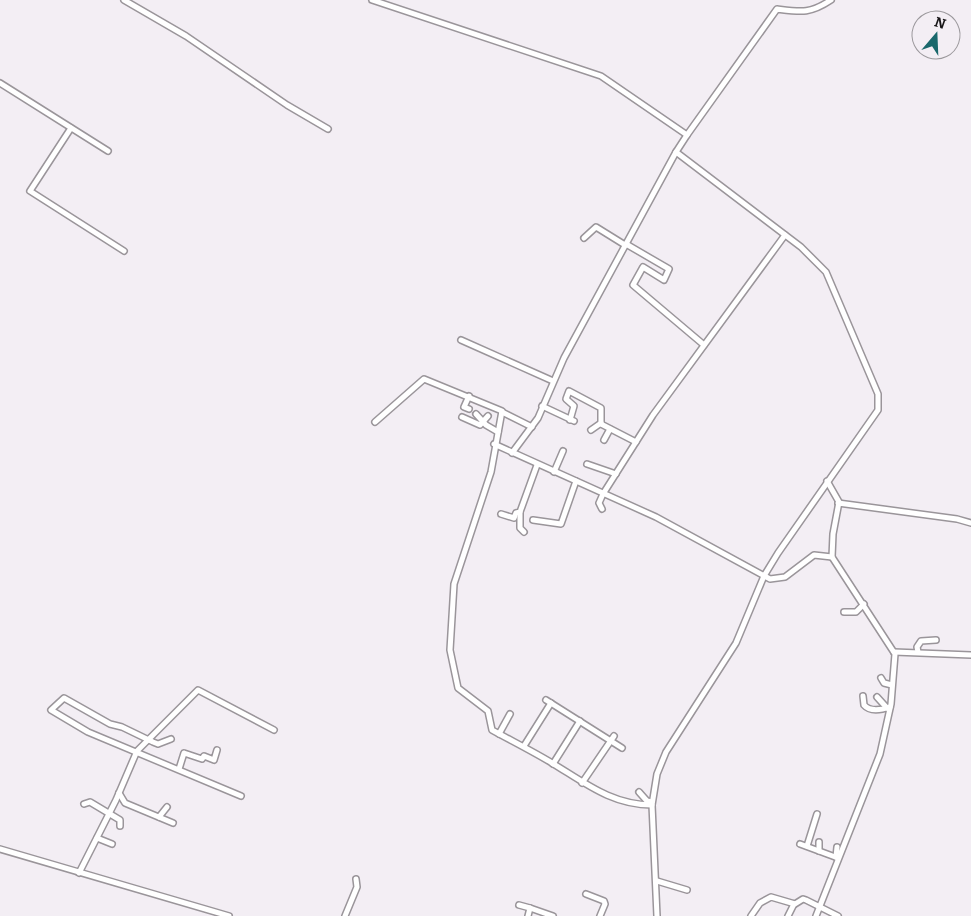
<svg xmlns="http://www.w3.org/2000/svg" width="971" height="916" viewBox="0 0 971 916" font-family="Bitter,serif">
<rect width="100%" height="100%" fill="#f3eef4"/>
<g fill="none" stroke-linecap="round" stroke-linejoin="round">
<defs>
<g id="street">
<polyline points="124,0 186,36 287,105 328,129"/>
<polyline points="372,0 601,76 687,135 676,152 801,247 826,272 878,394 878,410 778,553 764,576 736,643 666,752 657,774 652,805 657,916"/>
<polyline points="0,83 108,151"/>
<polyline points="71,128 30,191 124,251"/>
<path d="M687,135L777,9C801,12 810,14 831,0"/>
<polyline points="584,238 596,227 625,245"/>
<polyline points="626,244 669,269 664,280 643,267 633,285 704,345"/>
<polyline points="461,340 553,381"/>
<polyline points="542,406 574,421"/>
<polyline points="469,409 464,407 469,396"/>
<polyline points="502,412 532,427"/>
<polyline points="476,414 486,425 498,432"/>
<polyline points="462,417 480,425 488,416"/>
<polyline points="570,420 574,406 566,399 569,391 601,408 601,424 636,442"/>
<path d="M375,422L424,379L502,411L491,472L454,584L450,650L458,688L488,711L492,730C512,741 532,751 552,763C585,783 612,805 652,805"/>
<polyline points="591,430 601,423"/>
<polyline points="604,440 610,429"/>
<polyline points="494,444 656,517 770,579 785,577 814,555 832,557"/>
<polyline points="512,453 538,418 564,358 676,152"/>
<polyline points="587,464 616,474"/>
<polyline points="554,472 563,451"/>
<polyline points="838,503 957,519 971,523"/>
<polyline points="602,509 599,503 603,494 653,415 785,235"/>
<polyline points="520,512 520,528 524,532"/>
<polyline points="501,514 514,518 516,513 520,512 537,465"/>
<polyline points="533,520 561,524 576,481"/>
<polyline points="844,612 856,612 864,604"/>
<polyline points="894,652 971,655"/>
<polyline points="918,652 917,647 921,641 936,640"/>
<polyline points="881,678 884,683 892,685"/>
<path d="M863,696L864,705C870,712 881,710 890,707"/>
<polyline points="877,697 887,708"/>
<polyline points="546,700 622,748"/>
<polyline points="499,734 510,714"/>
<polyline points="171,739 158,744 153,742 122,727 110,724 64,698 51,710 88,732 241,796"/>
<polyline points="524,746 551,703"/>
<polyline points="553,764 580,721"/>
<polyline points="179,769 184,753 202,759 204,756 214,760 217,750"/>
<polyline points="582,783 614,736"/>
<polyline points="639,792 647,801 652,802"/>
<polyline points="119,793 125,803 173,823"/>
<polyline points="84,804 90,802 120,820 120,826"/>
<polyline points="159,817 167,807"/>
<polyline points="97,838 112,844"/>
<polyline points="819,842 819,851"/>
<polyline points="800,844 838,858"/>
<polyline points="807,846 817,814"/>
<polyline points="0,849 229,916"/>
<polyline points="836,857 837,847"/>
<polyline points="79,873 116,800 137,751 198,690 274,730"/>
<polyline points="657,881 687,890"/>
<polyline points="586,894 604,901 605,904 600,916"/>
<polyline points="519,905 530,908"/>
<polyline points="345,916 357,887 356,879"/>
<polyline points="528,916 530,908 553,916"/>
<polyline points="751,916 760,903 771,897 795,904 803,899 806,900 838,916"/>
<polyline points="788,916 794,904"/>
<polyline points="816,916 880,754 891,704 895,654 832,557 833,534 839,502 827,481"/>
</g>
</defs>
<!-- street casing -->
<use href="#street" stroke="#9a959a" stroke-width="8"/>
<!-- street -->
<use href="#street" stroke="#fff" stroke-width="5"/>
</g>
<!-- north arrow -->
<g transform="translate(936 35) rotate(19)"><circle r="24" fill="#f3eef4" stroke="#9b989c"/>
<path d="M0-4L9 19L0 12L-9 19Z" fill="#1a686c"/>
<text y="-8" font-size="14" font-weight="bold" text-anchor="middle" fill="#181618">N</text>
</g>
</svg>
